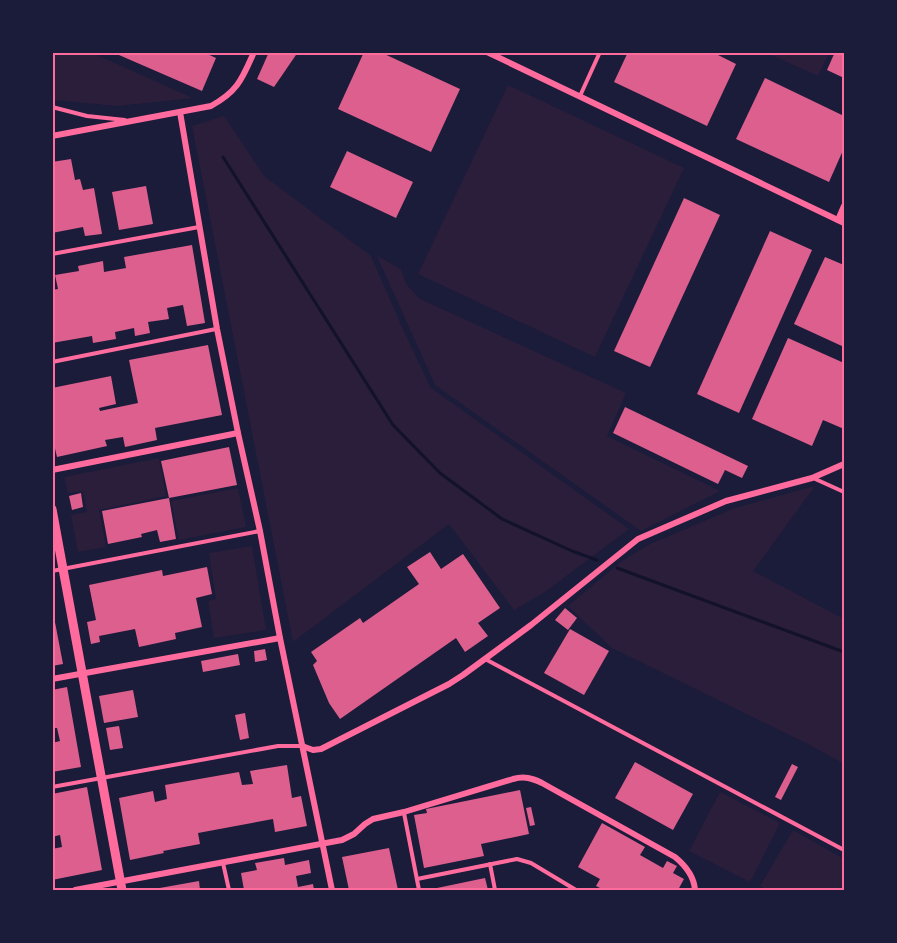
<svg xmlns="http://www.w3.org/2000/svg" width="897" height="943" viewBox="0 0 897 943" font-family="Manrope,sans-serif">
<rect width="100%" height="100%" fill="#1b1b3a"/>
<!-- green -->
<g fill="#2a1e3b">
<polygon points="52,53 95,53 97,55 193,98 117,106 53,100"/>
<polygon points="767,53 829,53 818,76"/>
<polygon points="508,85 684,168 595,357 418,274"/>
<polygon points="224,116 264,176 371,256 401,325 431,388 629,529 545,592 514,610 449,524 293,642 192,126"/>
<polygon points="377,256 401,269 406,284 420,299 626,393 607,436 720,491 641,531 435,385"/>
<polygon points="159,458 166,496 99,510 106,547 78,552 71,515 87,512 83,491 68,493 64,477"/>
<polygon points="815,486 753,571 844,619 844,764 808,744 612,648 568,606 622,561 650,544 735,508"/>
<polygon points="238,488 246,527 179,540 171,501"/>
<polygon points="252,546 266,630 214,638 208,601 216,599 209,553"/>
<polygon points="720,792 780,823 750,882 689,851"/>
<polygon points="793,830 844,859 844,890 768,890 760,886"/>
</g>
<g fill="none" stroke-linecap="round" stroke-linejoin="round">
<!-- stream -->
<g stroke="#12122b" stroke-width="3">
<polyline points="223,157 393,425 440,473 502,519 572,551 597,560"/>
<polyline points="617,568 844,652"/>
</g>
</g>
<!-- building -->
<g fill="#dd5f8e">
<polygon points="112,52 203,52 216,58 202,91"/>
<polygon points="269,52 298,52 274,87 257,79"/>
<polygon points="364,52 380,52 460,89 431,152 338,109"/>
<polygon points="628,52 712,52 736,64 707,126 614,82"/>
<polygon points="835,52 844,52 844,78 827,70"/>
<polygon points="765,78 844,116 844,148 829,182 736,139"/>
<polygon points="347,151 413,182 396,218 330,187"/>
<polygon points="71,159 75,180 80,179 83,190 94,188 102,234 85,236 83,227 52,233 52,162"/>
<polygon points="146,186 153,224 119,230 112,192"/>
<polygon points="684,198 720,215 650,367 614,351"/>
<polygon points="770,231 812,250 739,413 697,394"/>
<polygon points="192,245 205,323 187,326 183,305 167,308 169,319 148,322 150,333 135,336 134,328 115,332 116,339 110,340 93,343 92,336 52,343 52,290 58,289 55,275 79,271 78,266 103,261 104,272 126,268 124,257"/>
<polygon points="825,257 844,265 844,347 794,324"/>
<polygon points="788,338 844,363 844,429 823,420 812,446 752,419"/>
<polygon points="208,345 222,415 155,428 157,440 125,447 123,437 105,440 107,446 57,457 52,436 52,388 111,376 116,404 99,408 100,411 138,403 129,360"/>
<polygon points="625,407 748,466 742,478 725,470 718,484 613,433"/>
<polygon points="229,447 237,485 169,498 161,461"/>
<polygon points="81,493 83,507 72,510 69,496"/>
<polygon points="169,498 176,539 160,542 157,530 141,534 142,537 108,544 102,511"/>
<polygon points="430,552 441,569 463,554 500,608 478,623 488,636 465,652 456,638 340,719 329,703 313,665 317,661 311,652 360,618 363,623 419,584 407,567"/>
<polygon points="207,567 212,594 196,598 202,627 175,633 176,639 139,647 135,629 99,636 100,642 91,644 87,622 96,620 89,585 162,570 163,576"/>
<polygon points="565,608 577,618 568,630 555,620"/>
<polygon points="52,617 54,617 63,664 52,666"/>
<polygon points="570,629 609,651 584,695 544,673"/>
<polygon points="265,649 267,660 255,662 254,651"/>
<polygon points="238,654 240,665 203,672 201,661"/>
<polygon points="67,687 81,767 52,772 52,743 60,741 57,728 52,728 52,690"/>
<polygon points="133,690 138,717 104,723 99,696"/>
<polygon points="245,713 249,738 240,740 235,715"/>
<polygon points="119,726 123,748 110,750 106,728"/>
<polygon points="635,762 693,794 673,830 615,798"/>
<polygon points="792,764 798,767 781,800 775,797"/>
<polygon points="287,765 292,798 301,796 307,826 275,832 273,819 198,833 200,844 163,851 164,853 130,860 119,798 153,791 155,802 167,799 165,785 239,772 242,785 253,784 250,771"/>
<polygon points="87,787 102,870 52,880 52,849 62,847 60,835 52,837 52,794"/>
<polygon points="520,790 529,834 481,844 484,856 424,868 414,815 427,813 426,809"/>
<polygon points="531,807 535,825 530,826 526,808"/>
<polygon points="602,823 645,847 640,855 663,868 667,861 677,866 673,873 684,879 678,890 604,890 596,886 600,879 578,867"/>
<polygon points="389,848 398,890 349,890 342,857"/>
<polygon points="284,858 285,865 309,860 311,873 296,876 298,887 313,884 314,890 244,890 241,873 257,870 255,863"/>
<polygon points="485,878 488,890 437,890 437,888"/>
<polygon points="199,881 200,890 154,890 154,889"/>
</g>
<g fill="none" stroke-linecap="round" stroke-linejoin="round">
<!-- service -->
<g stroke="#ff6b9d" stroke-width="4">
<polyline points="580,96 600,52"/>
<polyline points="52,107 87,116 125,120"/>
<polyline points="52,254 199,227"/>
<polyline points="52,362 216,329"/>
<polyline points="813,478 844,492"/>
<polyline points="52,571 260,531"/>
<polyline points="485,659 844,850"/>
<polyline points="52,787 278,746 302,746"/>
<polyline points="404,813 419,890"/>
<polyline points="223,863 229,890"/>
<polyline points="490,864 495,890"/>
<polyline points="417,879 517,859 531,863 576,890"/>
</g>
<!-- minor -->
<g stroke="#ff6b9d" stroke-width="6">
<polyline points="487,52 844,223"/>
<polyline points="180,112 217,329 238,433 260,531 280,638 332,890"/>
<path d="M52,136L211,106C238,91 242,79 254,52"/>
<polyline points="838,220 844,206"/>
<polyline points="52,470 238,433"/>
<polyline points="52,679 280,638"/>
<polyline points="302,746 313,750 321,749 449,684 463,675 531,625 638,539 726,501 812,478 844,464"/>
<path d="M75,890L342,840L354,834L365,824L373,819L404,812L513,779C524,776 532,778 542,783L675,857C686,866 694,876 695,890"/>
</g>
<!-- tertiary -->
<polyline stroke="#ff6b9d" stroke-width="9" points="52,509 122,890"/>
</g>
<!-- border -->
<rect width="897" height="943" fill="none" stroke="#1b1b3a" stroke-width="108"/>
<rect x="54" y="54" width="789" height="835" fill="none" stroke="#ff6b9d" stroke-width="2"/>
</svg>
